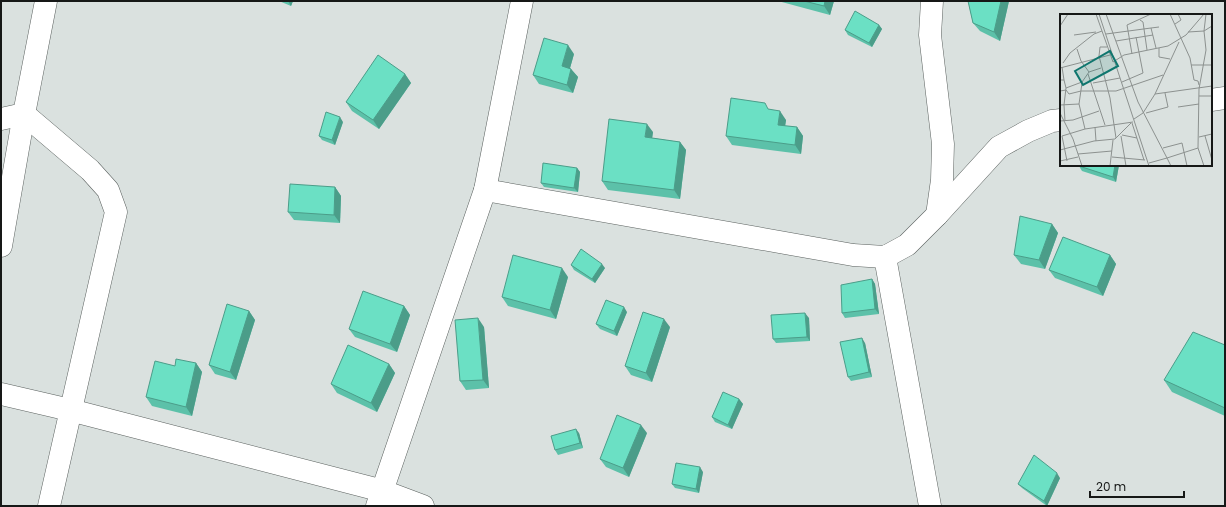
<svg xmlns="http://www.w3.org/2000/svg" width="1226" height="507" viewBox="0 0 1226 507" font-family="Poppins,sans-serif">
<rect width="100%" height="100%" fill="#dae1df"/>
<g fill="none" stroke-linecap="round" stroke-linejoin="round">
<defs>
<g id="minor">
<polyline points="932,1 930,35 943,144 942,180 937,215"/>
<polyline points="1211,100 1225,98"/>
<polyline points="1,119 24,114 90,170 108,190 116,212 49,506"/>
<polyline points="485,190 853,255 885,257 907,245 937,215 999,147 1028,131 1052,121 1061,120"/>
<polyline points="1,246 24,114 46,1"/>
<polyline points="885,257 930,506"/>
<polyline points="1,394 70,410 383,491 423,506"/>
<polyline points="377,506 485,190 522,1"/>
</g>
</defs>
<!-- minor casing -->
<use href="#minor" stroke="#5b615f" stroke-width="23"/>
<!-- minor -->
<use href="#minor" stroke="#fff" stroke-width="22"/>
</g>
<!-- wall -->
<g fill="#5cc1a9">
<polygon points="279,1 293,1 291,6"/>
<polygon points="778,1 834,1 830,15"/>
<polygon points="968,1 1009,1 1000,41 980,31 973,23"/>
<polygon points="879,25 882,29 872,47 848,35 845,30"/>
<polygon points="574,54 570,68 578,77 573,93 539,84 533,75"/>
<polygon points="405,74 411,83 379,129 352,111 346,102"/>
<polygon points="770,110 786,120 785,126 797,127 803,136 801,154 732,145 726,136"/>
<polygon points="343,122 335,145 322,140 319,136"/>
<polygon points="653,132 652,138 680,142 686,150 680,199 608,190 602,181"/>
<polygon points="1119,165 1116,182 1082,171 1079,166"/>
<polygon points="577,168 580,172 578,192 544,187 541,183"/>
<polygon points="335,187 341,196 340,223 294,220 288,212"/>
<polygon points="1052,224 1058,233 1045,269 1021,264 1014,255"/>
<polygon points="1110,255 1116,264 1103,296 1055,278 1049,270"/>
<polygon points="571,265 605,268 595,283 574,270"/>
<polygon points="568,277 556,319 508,306 502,297"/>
<polygon points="872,279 875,284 879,314 845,318 842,313"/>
<polygon points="404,306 410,315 397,352 355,337 349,329"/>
<polygon points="249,311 255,320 236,380 215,374 209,365"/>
<polygon points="627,312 617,336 600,329 596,324"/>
<polygon points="809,318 810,341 776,343 773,339"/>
<polygon points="484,327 489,388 466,390 460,381"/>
<polygon points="670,327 652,382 631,375 625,366"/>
<polygon points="865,343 872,377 851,381 848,377"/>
<polygon points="1225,345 1225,416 1172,392 1164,380"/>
<polygon points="196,363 202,372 192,416 152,406 146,397 175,366"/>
<polygon points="389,364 395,373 377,412 337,393 331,384"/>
<polygon points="739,399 743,404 732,429 715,422 712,417"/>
<polygon points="579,433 583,448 558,455 555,450"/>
<polygon points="647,433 629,477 606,467 600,459"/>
<polygon points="703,472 699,493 675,488 672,484"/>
<polygon points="1060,478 1047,506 1022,488 1018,484"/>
</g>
<!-- shaded-wall -->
<g fill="#4b9d89">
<polygon points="288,1 293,1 291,6"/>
<polygon points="825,1 834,1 830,15 824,6"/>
<polygon points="1001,1 1009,1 1000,41 994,32"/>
<polygon points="879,25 882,29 872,47 869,43"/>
<polygon points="568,45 574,54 568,75 562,66"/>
<polygon points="571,69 578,77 573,93 567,85"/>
<polygon points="405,74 411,83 379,129 373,120"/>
<polygon points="780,111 786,120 784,133 778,125"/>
<polygon points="340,117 343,122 335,145 332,140"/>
<polygon points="647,124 653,132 651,146 645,137"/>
<polygon points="797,127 803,136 801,154 795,145"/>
<polygon points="680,142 686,150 680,199 674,190"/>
<polygon points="1115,165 1119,165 1116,182 1113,177"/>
<polygon points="577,168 580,172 578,192 574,188"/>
<polygon points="335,187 341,196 340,223 334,215"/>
<polygon points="1052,224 1058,233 1045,269 1039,260"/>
<polygon points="1110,255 1116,264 1103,296 1097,287"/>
<polygon points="602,264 605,268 595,283 592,279"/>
<polygon points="562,268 568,277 556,319 550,310"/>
<polygon points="872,279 875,284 879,314 875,309"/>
<polygon points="404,306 410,315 397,352 390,344"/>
<polygon points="624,307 627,312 617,336 614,331"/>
<polygon points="249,311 255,320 236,380 230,372"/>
<polygon points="805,313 809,318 810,341 807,337"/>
<polygon points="478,318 484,327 489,388 483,380"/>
<polygon points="664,319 670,327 652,382 646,373"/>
<polygon points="862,338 865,343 872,377 869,372"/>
<polygon points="196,363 202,372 192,416 186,407"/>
<polygon points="389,364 395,373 377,412 371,403"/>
<polygon points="739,399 743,404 732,429 728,425"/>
<polygon points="641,425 647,433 629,477 623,468"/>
<polygon points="576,429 579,433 583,448 580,443"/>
<polygon points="700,467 703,472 699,493 696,489"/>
<polygon points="1057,473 1060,478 1047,506 1044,501"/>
</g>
<!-- building -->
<g fill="#6be0c4" stroke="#4b9d89">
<polygon points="804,1 825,1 824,6"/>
<polygon points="968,1 1001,1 994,32 973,23"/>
<polygon points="855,11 879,25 869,43 845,30"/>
<polygon points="544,38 568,45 562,66 571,69 567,85 533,75"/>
<polygon points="378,55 405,74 373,120 346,102"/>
<polygon points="731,98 765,103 768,109 780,111 778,125 797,127 795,145 726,136"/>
<polygon points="326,112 340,117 332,140 319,136"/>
<polygon points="609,119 647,124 645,137 680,142 674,190 602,181"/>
<polygon points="543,163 577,168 574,188 541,183"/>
<polygon points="1079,165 1115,165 1113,177 1079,166"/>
<polygon points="290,184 335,187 334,215 288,212"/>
<polygon points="1020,216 1052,224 1039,260 1014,255"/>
<polygon points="1063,237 1110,255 1097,287 1049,270"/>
<polygon points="581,249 602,264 592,279 571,265"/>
<polygon points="513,255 562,268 550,310 502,297"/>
<polygon points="872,279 875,309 842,313 841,285"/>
<polygon points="363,291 404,306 390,344 349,329"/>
<polygon points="606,300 624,307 614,331 596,324"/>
<polygon points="227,304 249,311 230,372 209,365"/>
<polygon points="643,312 664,319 646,373 625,366"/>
<polygon points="805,313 807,337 773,339 771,315"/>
<polygon points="478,318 483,380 460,381 455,320"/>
<polygon points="1193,332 1225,345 1225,408 1164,380"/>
<polygon points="862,338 869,372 848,377 840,342"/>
<polygon points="348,345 389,364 371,403 331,384"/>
<polygon points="176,359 196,363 186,407 146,397 155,361 175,366"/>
<polygon points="723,392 739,399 728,425 712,417"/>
<polygon points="617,415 641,425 623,468 600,459"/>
<polygon points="576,429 580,443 555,450 551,436"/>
<polygon points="1034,455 1057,473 1044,501 1018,484"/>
<polygon points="676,463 700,467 696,489 672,484"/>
</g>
<!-- overview -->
<g transform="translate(1060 14)">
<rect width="152" height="152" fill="#dae1df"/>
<path fill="none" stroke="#8c918f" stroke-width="1" d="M36,0L42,17M39,0L89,152M46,0L78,88L107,144L89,149M110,0L130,44L134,66L138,67L139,71M80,6L83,8L87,36M115,10L121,6L118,0M0,12L8,0M128,18L144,17L152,12M46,20L91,14M14,21L36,18M56,27L93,21M47,33H40L39,42L50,84L56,124M96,34L91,14L99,13M99,34V43L110,45M17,35L21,47L29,58M72,40L67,11L91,0M3,49L10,39L34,20L42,17L53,48L64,41L108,32L126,21L144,0M131,51H152M2,53L4,66M0,54L50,41M29,58L41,54M28,60L45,111M0,66H4L6,74M62,68L83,59L76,23M22,69L19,90L25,115M33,69L60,64M0,77L6,76L9,80L21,77H56L103,61M95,80L119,28M139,82H152M0,91L19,90M118,93L139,90M0,99L13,125L22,152M86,99L108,93L105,79M74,105L83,99L95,80L152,72M0,107L13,106L39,97M5,107L4,91L6,74L22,68L29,58M72,109L84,146M35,113L36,127M62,121L77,124M61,122L66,152M145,122L152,146M139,123L152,120M103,134L122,129L127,152M0,136L34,127L55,125L71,109M18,140L52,137M52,143L85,146M0,147L18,143M7,147L2,122L25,115L73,108M50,152L53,126M111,152L107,144L138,134M144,152L138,134L139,75L146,36L144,17L146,0"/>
<path fill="#0f766e" fill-opacity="0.15" stroke="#0f766e" stroke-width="2" d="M50,37L58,52L23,71L15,57Z"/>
<rect width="152" height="152" fill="none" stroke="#161817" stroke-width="2"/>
</g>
<!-- border -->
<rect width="1226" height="507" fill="none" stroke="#161817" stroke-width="4"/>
<!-- scale -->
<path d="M1090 491v6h94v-6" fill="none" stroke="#161817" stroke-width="2"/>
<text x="1096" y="491" font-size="12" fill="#161817" stroke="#dae1df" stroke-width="3" paint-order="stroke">20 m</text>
</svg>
